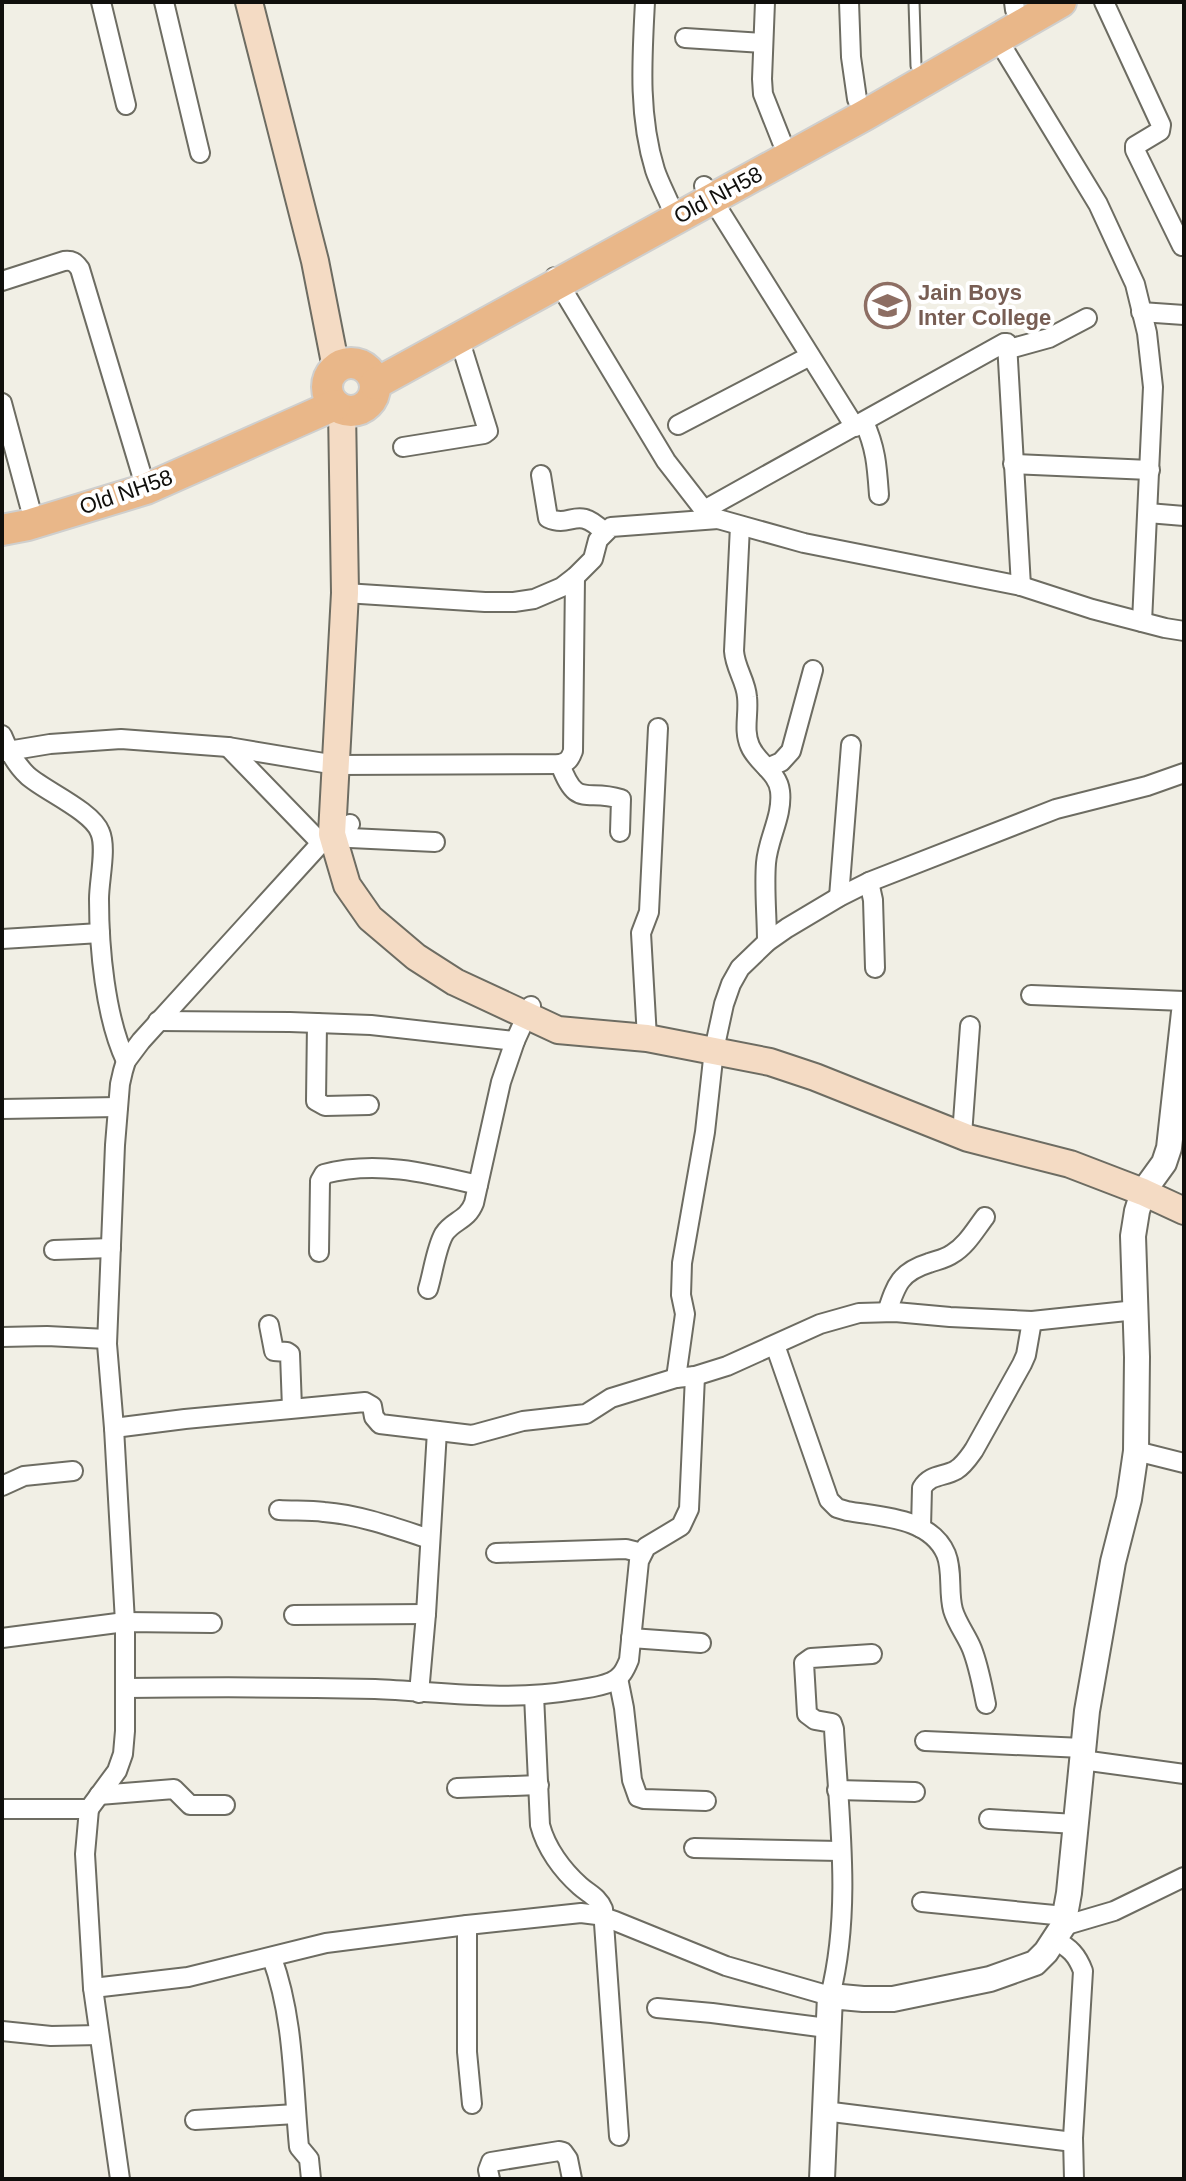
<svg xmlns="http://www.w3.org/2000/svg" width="1186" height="2181" viewBox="0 0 1186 2181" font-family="Arial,sans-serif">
<rect width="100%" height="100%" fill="#f1efe5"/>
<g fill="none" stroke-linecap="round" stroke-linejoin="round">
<defs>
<polyline id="service" points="914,2 916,66"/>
<g id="minor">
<polyline points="101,2 126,105"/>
<polyline points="164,2 200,153"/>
<path d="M645,2C642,59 638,115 655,170C659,182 665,193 670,205"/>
<polyline points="765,2 762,79 763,94 782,142"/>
<polyline points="849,2 851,57 857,99"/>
<polyline points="1014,2 1015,10"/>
<polyline points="1104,2 1161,125 1160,131 1135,146 1135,150 1182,246"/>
<polyline points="685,38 763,43"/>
<polyline points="997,38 1098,204 1135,284 1147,333 1153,387 1142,622"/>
<polyline points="704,186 855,427"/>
<polyline points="555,277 666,461 704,510 718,519 804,543 1021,586 1092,609 1165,628 1184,631"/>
<path d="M2,281L64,261C72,260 75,262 80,269L146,489"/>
<polyline points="1141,312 1184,315"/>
<polyline points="1009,349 1049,338 1087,318"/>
<polyline points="2,403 30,507"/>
<path d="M864,422C876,448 877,467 879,495"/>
<polyline points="678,425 810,356"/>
<polyline points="403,447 484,434 488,431 459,338"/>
<polyline points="1013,464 1150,470"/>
<path d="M541,475L548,518C572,529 576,504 604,532"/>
<polyline points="704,510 1004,343 1007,343 1021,586"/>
<polyline points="1148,513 1184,516"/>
<path d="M740,526L734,651C735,668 746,681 747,697C749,714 743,730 750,746C757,763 778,772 780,791C783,816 768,838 766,863C764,889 767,916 767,942"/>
<polyline points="345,593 485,602 514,602 534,599 562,587 575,577 593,559 598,540 611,527 718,519"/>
<path d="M2,735C8,750 15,764 28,776C45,791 92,811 100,832C107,848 99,880 99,899C99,947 105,1017 126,1061"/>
<polyline points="228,747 321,843"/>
<path d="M2,752L50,744L121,739L228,747L336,765L560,764C568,762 570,759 573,751L575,577"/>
<path d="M560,764C577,810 585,788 621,799L620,832"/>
<polyline points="767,768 781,762 791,751 813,670"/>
<polyline points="350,838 435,842"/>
<polyline points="869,882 873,900 875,968"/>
<polyline points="839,897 851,745"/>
<polyline points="2,939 100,933"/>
<polyline points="1031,995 1184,1001"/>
<polyline points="158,1021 290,1022 371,1025 515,1041 531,1006"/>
<polyline points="317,1023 316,1101 325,1106 369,1105"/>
<polyline points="647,1038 641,933 649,912 658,728"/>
<polyline points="2,1109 118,1107"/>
<polyline points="962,1135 970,1026"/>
<polyline points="54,1250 111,1248"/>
<path d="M319,1252L320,1181L324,1174C376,1160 428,1173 478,1185"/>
<path d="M428,1289C433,1273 436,1248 444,1234C453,1220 467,1221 474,1203L501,1082L515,1041"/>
<path d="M887,1312C896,1285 900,1272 929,1263C937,1260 945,1259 952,1254C966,1246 975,1230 985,1217"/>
<polyline points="269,1325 274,1351 287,1352 290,1354 292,1408"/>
<polyline points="2,1337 47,1336 107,1339"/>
<path d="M775,1345L829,1500L837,1508L847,1511C880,1517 930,1517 946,1554C953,1571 948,1592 953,1610C957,1624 967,1636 972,1649C979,1667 982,1685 986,1704"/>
<polyline points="676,1378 685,1314 681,1295 682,1263 705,1132 714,1050 724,1004 731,984 740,968 767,942 787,928 839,897 869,882 1056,809 1147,786 1184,773"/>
<polyline points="114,1428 185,1419 365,1402 372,1406 374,1417 380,1424 472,1435 523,1421 586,1414 611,1398 676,1378 695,1376 727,1366 820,1324 859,1313 895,1312 950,1317 1032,1321 1136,1310"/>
<polyline points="1136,1451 1184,1463"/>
<polyline points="2,1486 24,1476 73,1471"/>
<path d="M279,1510C294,1511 309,1510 324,1512C361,1515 396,1528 430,1539"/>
<path d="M921,1528L922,1488C930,1474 944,1477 956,1470C964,1465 969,1457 974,1450L1022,1364L1026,1355L1032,1321"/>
<polyline points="496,1553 626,1549 642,1553"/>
<polyline points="294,1615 426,1614"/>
<polyline points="2,1638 125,1622 212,1623"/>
<polyline points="631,1638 701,1643"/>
<polyline points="618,1678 624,1708 632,1780 638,1797 644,1799 706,1801"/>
<path d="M126,1688C209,1687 292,1687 375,1689C443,1692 507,1702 575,1690C587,1688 600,1687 611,1682C621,1678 625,1670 629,1660L639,1561L646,1547L681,1526L689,1509L695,1376"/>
<polyline points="419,1693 426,1614 437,1431"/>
<path d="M534,1695L540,1825C546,1848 562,1870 580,1886C589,1894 598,1897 603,1909L619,2136"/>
<polyline points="925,1741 1083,1748"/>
<polyline points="1082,1760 1184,1774"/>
<polyline points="457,1788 539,1785"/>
<polyline points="837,1790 915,1792"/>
<polyline points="99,1795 174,1789 190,1805 225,1805"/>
<polyline points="2,1809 89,1809 117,1771 123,1754 125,1731 125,1622 114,1428 107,1344 115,1145 120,1084 123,1071 126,1061 141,1041 321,843 332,834 350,824"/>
<polyline points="89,1809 85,1854 93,1988 120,2179"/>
<polyline points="989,1819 1076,1824"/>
<polyline points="694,1848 840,1851"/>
<polyline points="922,1902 1065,1916"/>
<polyline points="467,1925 467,2052 472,2104"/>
<polyline points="1063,1926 1114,1911 1184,1877"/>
<path d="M1055,1940C1070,1948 1077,1955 1083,1971L1073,2138L1074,2179"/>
<path d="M272,1958C294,2018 293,2084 299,2147L309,2159L311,2179"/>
<path d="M93,1988L188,1977L326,1943L467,1925L581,1913L597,1915L615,1921L726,1966L830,1996C852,1910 839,1817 834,1729L832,1723L815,1720L807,1714L804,1663L811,1658L872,1654"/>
<polyline points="657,2008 712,2013 827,2028"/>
<polyline points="2,2031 51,2036 99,2035"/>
<polyline points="824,2111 1073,2142"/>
<polyline points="195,2120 296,2114"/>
<polyline points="490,2179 488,2170 491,2162 559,2151 563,2152 568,2159 572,2179"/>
</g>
<polyline id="tertiary" points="822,2179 830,1996 863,1999 893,1999 990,1979 1035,1963 1046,1952 1063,1926 1069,1893 1087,1711 1113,1562 1129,1499 1136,1451 1137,1357 1133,1236 1137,1211 1143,1192 1164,1163 1169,1148 1184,1012"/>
<g id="secondary">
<polyline points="249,2 315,261 336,368"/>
<polyline points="342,410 345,593 332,834 347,885 370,918 416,957 455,982 558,1030 647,1038 770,1062 815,1077 968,1138 1070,1164 1143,1192 1184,1211"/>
</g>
<g id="primary">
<circle cx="351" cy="387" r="24"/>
<polyline points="375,384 865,115 1061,2"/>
<polyline points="2,530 28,525 146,489 335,405"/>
</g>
</defs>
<!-- service casing -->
<use href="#service" stroke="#6d6c62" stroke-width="13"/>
<!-- minor casing -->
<use href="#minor" stroke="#6d6c62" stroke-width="22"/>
<!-- tertiary casing -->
<use href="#tertiary" stroke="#6d6c62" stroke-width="28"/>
<!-- secondary casing -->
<use href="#secondary" stroke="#6d6c62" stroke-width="30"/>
<!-- primary casing -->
<use href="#primary" stroke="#cfcfce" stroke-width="34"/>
<!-- service -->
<use href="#service" stroke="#fff" stroke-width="9"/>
<!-- minor -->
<use href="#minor" stroke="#fff" stroke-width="18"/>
<!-- tertiary -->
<use href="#tertiary" stroke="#fff" stroke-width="24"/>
<!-- secondary -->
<use href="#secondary" stroke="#f4dbc4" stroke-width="26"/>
<!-- primary -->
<use href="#primary" stroke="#e9b789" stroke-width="30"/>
</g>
<!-- icons -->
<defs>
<symbol id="school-ring" viewBox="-11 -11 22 22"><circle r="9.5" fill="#fff" stroke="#8d6e63" stroke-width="1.5"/><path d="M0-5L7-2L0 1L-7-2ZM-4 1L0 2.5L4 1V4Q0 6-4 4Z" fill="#8d6e63"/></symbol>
</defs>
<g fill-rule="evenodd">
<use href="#school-ring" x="862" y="280" width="51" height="51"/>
</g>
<g text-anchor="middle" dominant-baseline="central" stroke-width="8" stroke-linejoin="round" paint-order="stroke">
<!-- street labels -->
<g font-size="22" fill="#100f0c" stroke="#fff">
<text transform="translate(718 195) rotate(-28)">Old NH58</text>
<text transform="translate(126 492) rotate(-19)">Old NH58</text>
</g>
<!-- education labels -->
<g font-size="22" font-weight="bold" fill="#785e54" stroke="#fff" text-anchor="start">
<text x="918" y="292">Jain Boys<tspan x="918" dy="25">Inter College</tspan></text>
</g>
</g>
<!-- border -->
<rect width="1186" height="2181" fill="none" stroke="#100f0c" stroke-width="8"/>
</svg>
